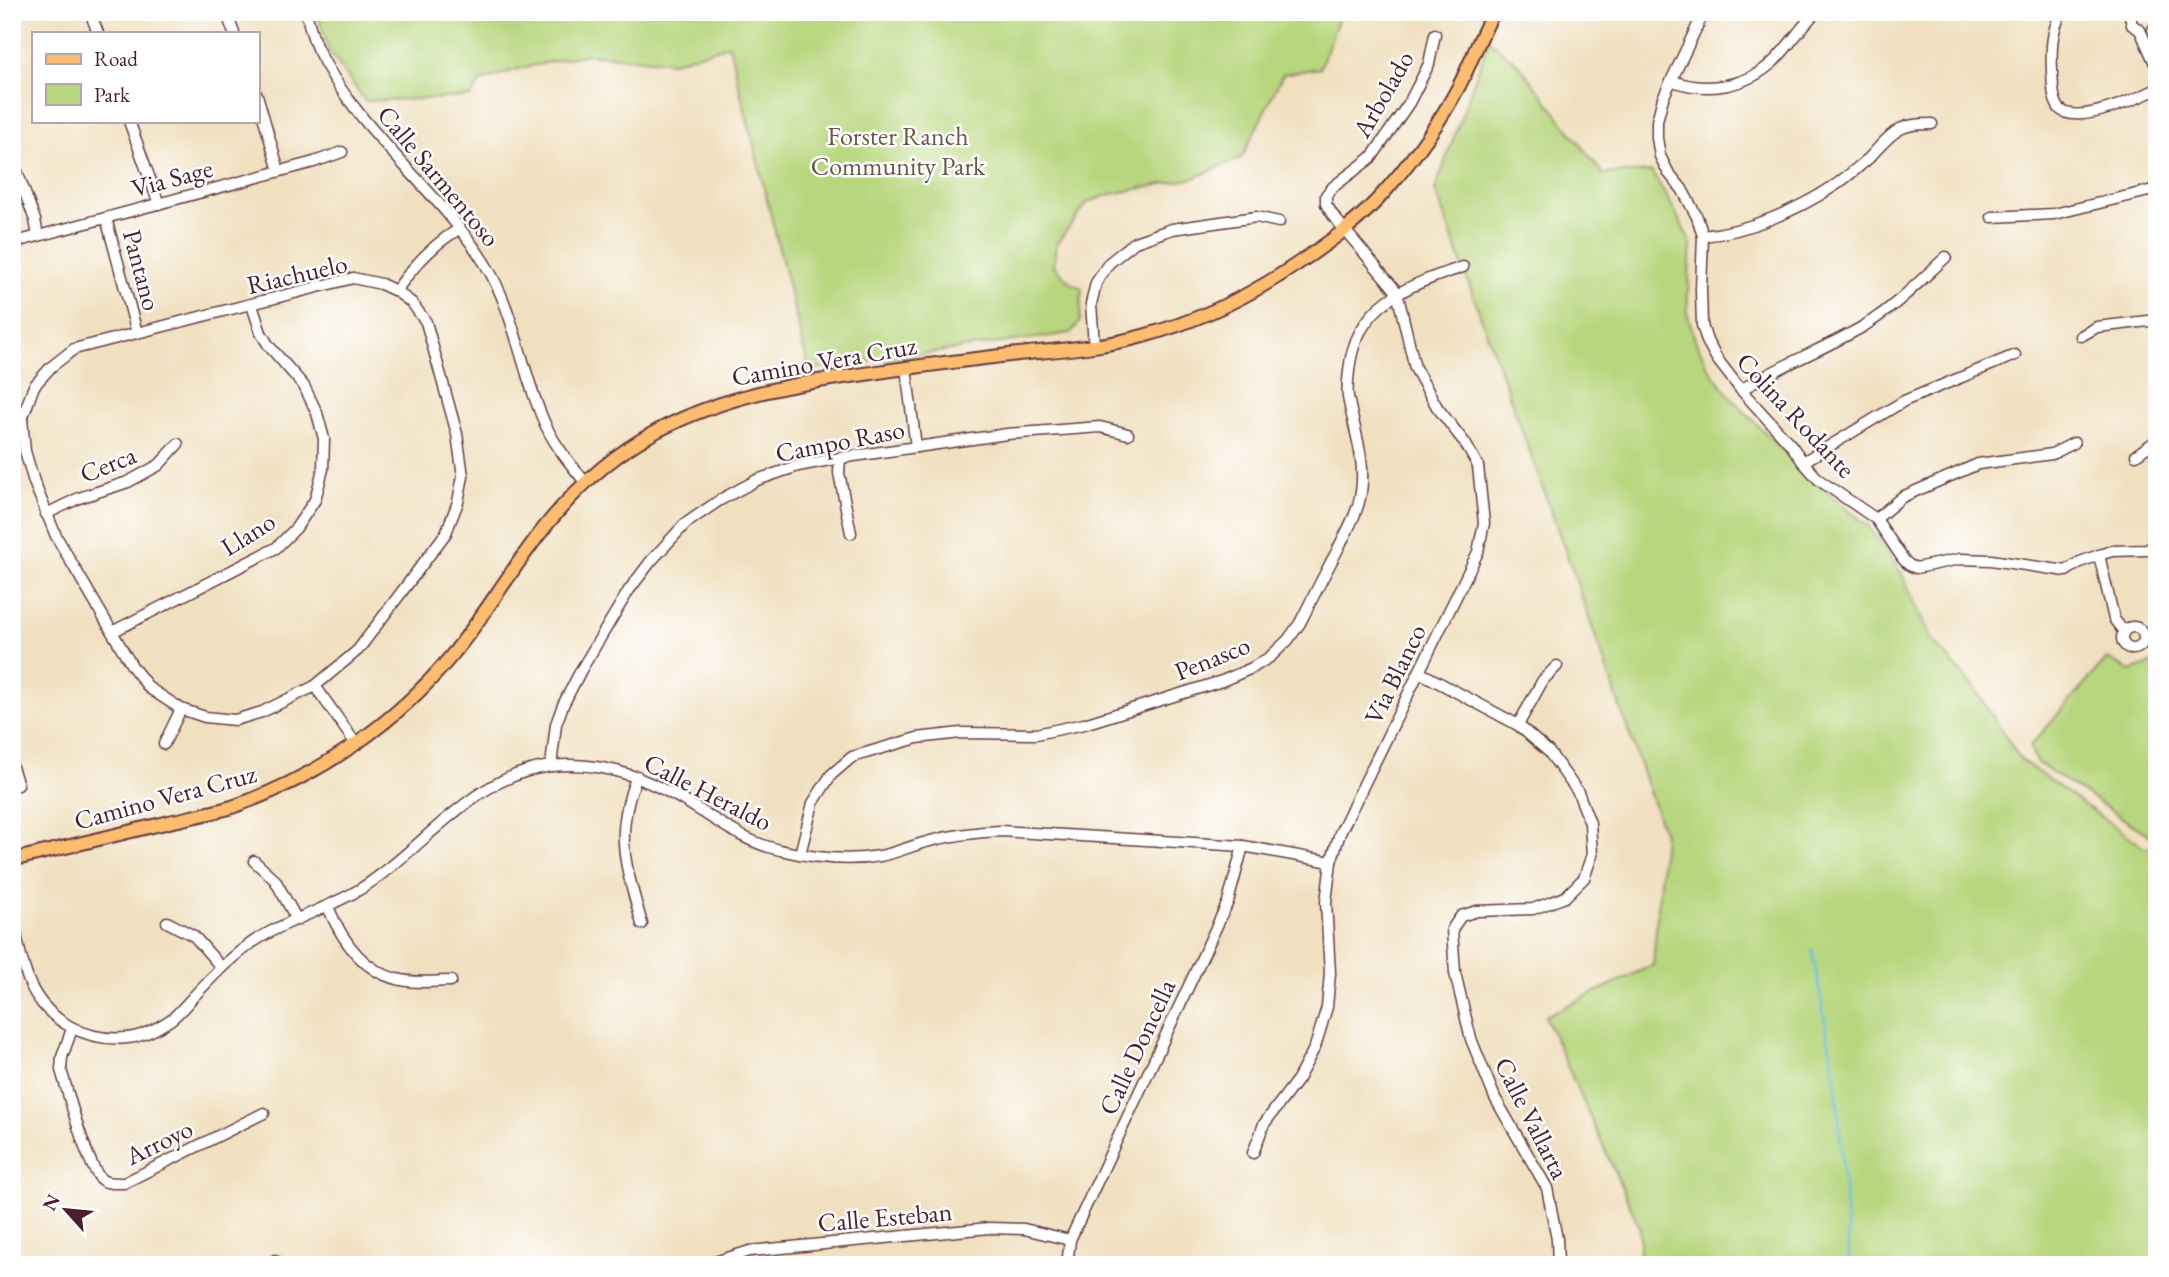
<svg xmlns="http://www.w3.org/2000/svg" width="2169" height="1277" viewBox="0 0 2169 1277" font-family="'EB Garamond',serif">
<rect width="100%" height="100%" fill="#fff"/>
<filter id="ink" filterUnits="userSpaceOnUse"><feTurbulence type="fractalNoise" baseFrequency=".0143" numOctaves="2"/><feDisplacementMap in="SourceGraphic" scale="14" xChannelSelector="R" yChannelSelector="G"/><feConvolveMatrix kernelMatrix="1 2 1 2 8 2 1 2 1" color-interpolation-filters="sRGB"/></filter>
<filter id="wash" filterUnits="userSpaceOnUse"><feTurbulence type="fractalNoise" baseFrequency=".00686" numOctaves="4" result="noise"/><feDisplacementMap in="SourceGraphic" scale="28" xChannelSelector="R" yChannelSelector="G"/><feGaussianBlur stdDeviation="1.57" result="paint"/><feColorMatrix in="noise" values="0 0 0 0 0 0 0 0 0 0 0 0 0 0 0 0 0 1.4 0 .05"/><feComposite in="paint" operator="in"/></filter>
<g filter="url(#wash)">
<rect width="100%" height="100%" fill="#f0e0c0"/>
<!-- green -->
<g fill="#b7d67d" stroke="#807a54" stroke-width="2">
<polygon points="317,12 1341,12 1320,68 1283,74 1242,157 1194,178 1111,194 1088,202 1057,243 1054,266 1072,284 1082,288 1080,321 1071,333 809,370 729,45 673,62 587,54 518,69 481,81 471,97 365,101 329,51"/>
<polygon points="1489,40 1520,66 1603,174 1652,172 1677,215 1691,244 1687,312 1695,340 1708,367 1732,399 1806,474 1869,527 1902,574 1931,639 1973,686 2021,760 2144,847 2157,847 2157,1265 1640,1265 1640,1228 1545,1016 1653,965 1664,834 1571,566 1435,190"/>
<polygon points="2107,659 2130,671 2154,663 2157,660 2157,838 2155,839 2036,762 2030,746"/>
</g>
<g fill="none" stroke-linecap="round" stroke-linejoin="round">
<!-- stream -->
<polyline stroke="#61bedf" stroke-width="2.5" points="1812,950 1836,1081 1850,1265"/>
</g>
</g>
<g filter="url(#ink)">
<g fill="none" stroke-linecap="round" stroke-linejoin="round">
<defs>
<g id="minor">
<polyline points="226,12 234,33"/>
<path d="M306,12C309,24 312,37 317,48C357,131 435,186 484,262C516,312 521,373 546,426C556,447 571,465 586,483"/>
<polyline points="1704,12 1663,98 1657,121 1657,138 1660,156 1668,172 1682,189 1697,217 1703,236 1701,289 1702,325 1707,341 1717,359 1741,390 1791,445 1803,462 1819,480 1876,519 1903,559 1909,565 1916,568 1960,559 1991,560 2066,571 2080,562 2099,555 2112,551 2147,550 2157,543"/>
<path d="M2062,12C2051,30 2051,51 2052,71C2053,83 2052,98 2059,108C2075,127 2138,98 2157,89"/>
<polyline points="2131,12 2130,16 2132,25 2140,30 2157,68"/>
<polyline points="93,20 98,33"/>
<polyline points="2157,23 2153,30 2157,43"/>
<path d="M1673,81C1706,93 1745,87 1772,63C1788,48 1800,28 1816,12"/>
<polyline points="257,95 279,171"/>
<polyline points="129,121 159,204"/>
<polyline points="12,158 35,220 38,236"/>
<polyline points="1992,217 2054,214 2157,189"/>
<polyline points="106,218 137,333"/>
<path d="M1703,236C1749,231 1796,211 1834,186C1846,178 1857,168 1868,159C1878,149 1887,136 1900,129C1910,124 1921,124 1932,124"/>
<polyline points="12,243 314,162 342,152"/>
<polygon points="353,278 381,284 396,291 412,303 426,322 457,434 463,476 458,502 446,533 358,650 315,686 262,712 235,720 205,717 181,709 149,688 132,666 56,536 34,482 25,451 22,419 34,386 51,367 74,349"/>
<path d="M396,291C413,266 432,245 459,229"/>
<polyline points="2081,336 2097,327 2157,320"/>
<polyline points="1094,344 1091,304 1096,283 1109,263 1135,242 1172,229 1256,217 1279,222"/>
<polyline points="906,368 916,447"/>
<path d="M1741,390C1781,365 1824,349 1864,326C1895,307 1920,281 1946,257"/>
<polyline points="2136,455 2157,440"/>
<polyline points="840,458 839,473 851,533"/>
<polyline points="1803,462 1904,401 2015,355"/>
<polyline points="46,514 79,498 128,482 159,465 178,444"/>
<polyline points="1876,519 1902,497 1978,464 2052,454 2074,443"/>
<polyline points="2099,555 2114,619 2124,632"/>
<circle cx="2133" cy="638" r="11"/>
<polyline points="112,632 276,548 296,528 315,500 323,469 324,439 317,413 304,386 269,346 261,333 252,305"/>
<polyline points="1419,672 1518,725 1549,752 1578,792 1590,823 1592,855 1584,878 1565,897 1533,909 1477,911 1461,916 1452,929 1455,973 1471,1039 1495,1098 1547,1188 1557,1239 1558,1265"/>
<polyline points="315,686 356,744"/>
<polyline points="1518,725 1543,680 1557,666"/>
<polyline points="164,744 181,709"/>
<polyline points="551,766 556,724 563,705 581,670 629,590 651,561 685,524 720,500 757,480 798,466 840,458 1007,434 1100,427 1128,434"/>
<polyline points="12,767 18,785"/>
<path d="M637,776C613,835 626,866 642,924"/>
<path d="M800,854L813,803L831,775L852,757L917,738L961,733L1036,734L1084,724L1222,681L1252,668L1270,657L1288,640L1300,623C1312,599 1324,575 1337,551C1346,532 1358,514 1361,492C1366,459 1354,430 1348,397C1347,389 1348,379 1349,371C1355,304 1408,285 1463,267"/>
<polyline points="254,861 275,880 297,920"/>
<path d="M328,907C341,938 362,971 397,979C414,984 434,981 451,981"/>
<path d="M12,916C17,938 21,963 30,984C47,1021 87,1042 127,1038C141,1037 158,1028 170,1020C179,1014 187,1003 195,995C211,978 227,961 246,947C281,921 325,911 362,888C425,848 472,775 552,766C609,760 655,782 701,811C726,827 751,844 780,850C813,858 846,862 880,856C897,853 913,845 930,841C953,835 977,832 1000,831L1243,846L1331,862"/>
<polyline points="167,922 194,936 221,967"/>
<path d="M72,1029L62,1057L61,1070C68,1092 87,1167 102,1180C108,1184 117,1183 124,1183L264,1113"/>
<polyline points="1253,1153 1264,1124 1298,1079 1315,1047 1327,1007 1330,973 1326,902 1331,862 1340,833 1478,552 1484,523 1478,466 1465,443 1437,407 1415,368 1397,292 1334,217 1326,204 1326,195 1333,187 1372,157 1409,103 1429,64 1435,34"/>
<polyline points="275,1260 275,1265"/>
<polyline points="705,1265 750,1251 989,1228 1024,1229 1070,1240"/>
<polyline points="1067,1265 1070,1240 1228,902 1243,846"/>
</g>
<path id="major" d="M12,860C62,848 112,836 161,824C185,818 209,814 232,807C316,778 396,724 452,655C479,623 501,586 526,552C560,504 604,459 657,431C723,396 792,384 865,374C916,366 967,360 1018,354C1057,350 1105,347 1143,336C1198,321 1250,296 1297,264C1330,242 1361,220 1387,189C1414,158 1440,122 1459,86C1472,61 1480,35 1494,12"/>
</defs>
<!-- minor casing -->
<use href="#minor" stroke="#633c41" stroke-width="13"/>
<!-- major casing -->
<use href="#major" stroke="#633c41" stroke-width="16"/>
<!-- minor -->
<use href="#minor" stroke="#fff" stroke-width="10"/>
<!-- major -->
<use href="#major" stroke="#fdbc70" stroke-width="12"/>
</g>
</g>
<g text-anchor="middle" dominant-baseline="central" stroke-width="5" stroke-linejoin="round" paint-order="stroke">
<!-- street labels -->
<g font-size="26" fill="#4a1f2b" stroke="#fff">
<text transform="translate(1383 94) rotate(-60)">Arbolado</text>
<text transform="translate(439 176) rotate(50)">Calle Sarmentoso</text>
<text transform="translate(172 178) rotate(-15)">Via Sage</text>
<text transform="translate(142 270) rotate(75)">Pantano</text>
<text transform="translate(297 274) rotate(-13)">Riachuelo</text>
<text transform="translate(824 361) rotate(-10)">Camino Vera Cruz</text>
<text transform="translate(1796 415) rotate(47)">Colina Rodante</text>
<text transform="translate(840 441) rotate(-11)">Campo Raso</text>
<text transform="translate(108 464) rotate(-22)">Cerca</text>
<text transform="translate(248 534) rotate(-32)">Llano</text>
<text transform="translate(1212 658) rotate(-22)">Penasco</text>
<text transform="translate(1395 674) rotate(-64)">Via Blanco</text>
<text transform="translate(708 792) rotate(27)">Calle Heraldo</text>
<text transform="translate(165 797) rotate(-15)">Camino Vera Cruz</text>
<text transform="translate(1137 1047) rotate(-65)">Calle Doncella</text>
<text transform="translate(1532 1118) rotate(63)">Calle Vallarta</text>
<text transform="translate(159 1142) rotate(-26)">Arroyo</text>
<text transform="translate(885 1217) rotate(-5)">Calle Esteban</text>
</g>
<!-- park labels -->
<g font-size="26" fill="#6b5644" stroke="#fff">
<text x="898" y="136">Forster Ranch<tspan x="898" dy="30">Community Park</tspan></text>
</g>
</g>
<!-- margin -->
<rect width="2169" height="1277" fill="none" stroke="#fff" stroke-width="42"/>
<!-- legend -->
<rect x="32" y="32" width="228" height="91" fill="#ffffff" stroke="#b7a5aa" stroke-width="2"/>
<rect x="46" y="54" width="35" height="10" fill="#fdbc70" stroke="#b7a5aa" stroke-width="2"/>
<text x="94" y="66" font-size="21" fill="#4a1f2b">Road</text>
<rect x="46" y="84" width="35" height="21" fill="#b7d67d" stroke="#b7a5aa" stroke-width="2"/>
<text x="94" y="102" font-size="21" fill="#4a1f2b">Park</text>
<!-- north arrow -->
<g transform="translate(66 1210) rotate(297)" stroke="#ffffff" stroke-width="5" paint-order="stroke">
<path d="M0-5L12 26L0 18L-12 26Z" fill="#4a1f2b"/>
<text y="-10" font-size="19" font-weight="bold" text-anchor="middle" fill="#4a1f2b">N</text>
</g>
</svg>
